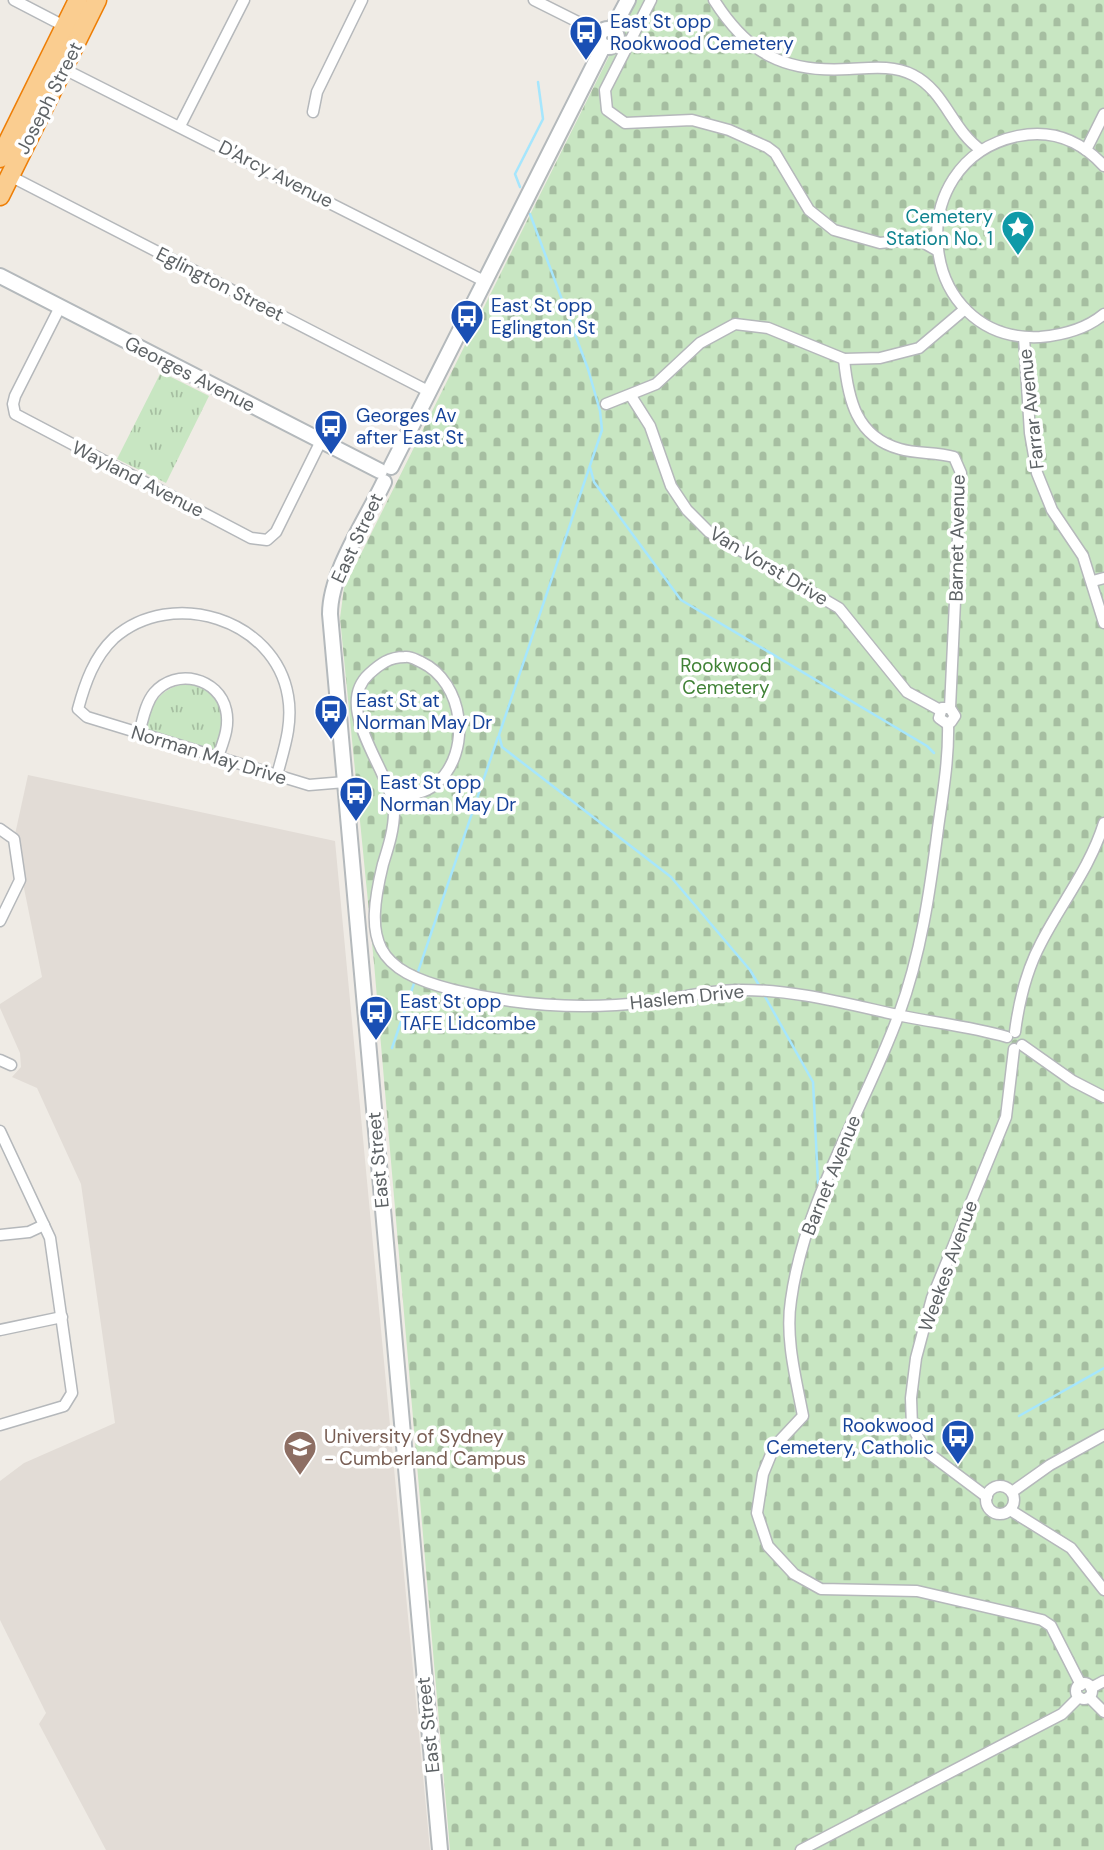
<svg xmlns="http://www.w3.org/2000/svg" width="1104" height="1850" viewBox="0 0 1104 1850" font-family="'DM Sans',sans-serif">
<defs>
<pattern id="grass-tufts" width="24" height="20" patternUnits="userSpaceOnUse" patternTransform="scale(1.75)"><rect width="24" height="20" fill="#c8e6c2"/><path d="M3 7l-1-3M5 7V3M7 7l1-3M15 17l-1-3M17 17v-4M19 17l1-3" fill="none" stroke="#a6bea1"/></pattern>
<pattern id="cemetery-stones" width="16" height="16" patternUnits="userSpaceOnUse" patternTransform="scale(1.75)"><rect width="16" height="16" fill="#c8e6c2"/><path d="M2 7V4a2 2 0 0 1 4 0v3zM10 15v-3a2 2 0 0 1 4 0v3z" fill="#a6bea1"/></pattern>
</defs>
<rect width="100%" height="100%" fill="#efebe5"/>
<!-- education -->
<polygon fill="#e2dcd6" points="28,775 335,841 430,1850 106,1850 39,1724 46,1713 0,1620 0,1481 24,1463 115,1423 81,1184 37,1088 12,1077 21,1067 20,1053 0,1008 0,1004 42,977 14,839"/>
<!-- grass -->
<g fill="url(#grass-tufts)">
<polygon points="161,372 209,396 166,483 117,459"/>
<path d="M186,683C228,693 228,715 215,752L144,730C152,703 158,690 186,683Z"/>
</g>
<!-- cemetery -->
<polygon fill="url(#cemetery-stones)" points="637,0 1104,0 1104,1850 450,1850 374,963 340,618 344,588"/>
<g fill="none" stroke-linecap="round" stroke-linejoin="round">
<!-- stream -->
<g stroke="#a6e6fd" stroke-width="2.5">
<polyline points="520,187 515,174 543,119 538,82"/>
<polyline points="530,214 588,369 600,411 602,430 499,735 502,747 671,877 750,970 760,987"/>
<polyline points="590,467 594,482 681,600 927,746 934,753"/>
<polyline points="763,993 813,1082 818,1183"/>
<polyline points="392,1048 498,737"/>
<polyline points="1019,1416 1104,1368"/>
</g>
<defs>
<g id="street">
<polyline points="14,0 66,27"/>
<polyline points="534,0 600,33"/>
<polyline points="651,0 605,90 607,110 625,123 692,120 729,130 767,147 775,153 809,210 834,230 880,243 917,239 938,251"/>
<path d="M714,0C748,54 785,73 849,69C871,68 893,65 913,75C945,91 952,130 981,150"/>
<polyline points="616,43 627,47"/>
<polyline points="64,69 486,282"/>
<polyline points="313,112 317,92 362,0"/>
<polyline points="180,126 244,0"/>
<polyline points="1086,150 1104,114"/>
<path d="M1104,166C1081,141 1052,129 1018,136C898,161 917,343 1040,337C1063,335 1086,329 1104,314"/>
<polyline points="10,176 430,392"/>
<polyline points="60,307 15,396 13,404 15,414 251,538 267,540 276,532 321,441"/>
<polyline points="1024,337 1030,433 1037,473 1052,510 1083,556 1104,623"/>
<path d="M844,359C848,399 856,437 900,449C917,454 936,452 954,457L961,473L950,708L955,716L951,722L946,723L939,718L942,708H950"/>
<polyline points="631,396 650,426 671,486 687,510 709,532 839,608 907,692 940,710"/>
<polyline points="606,404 656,384 700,343 735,324 768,328 844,359 880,358 919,348 965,309"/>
<polyline points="1093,581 1104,578"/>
<path d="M948,723C949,758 943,793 938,828C930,891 921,954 899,1014C864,1110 805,1198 791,1300C785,1338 796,1379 803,1416L774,1447L763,1474L757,1513L768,1546L794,1574L821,1589L917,1591L1042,1620L1051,1626L1081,1685"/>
<path d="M139,733C143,720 145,704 154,693C176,667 219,678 226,710C230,727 223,742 218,757"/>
<path d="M277,775C284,749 293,724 288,696C275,619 172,587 114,638C94,657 85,683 78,709L87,717L309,785L345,782"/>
<path d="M391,796C408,795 423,795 436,784C473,752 464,682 421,662C416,660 411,656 405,657C389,657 380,664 369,674C331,709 393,772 394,812C394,830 388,848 383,864C364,942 374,970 454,990C518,1006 583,1010 649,1002C678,999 707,990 737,990C794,989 847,1004 902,1016C937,1023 973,1027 1007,1037"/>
<polyline points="0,829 14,839 20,880 0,921"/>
<path d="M1015,1032C1019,1001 1026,971 1041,943C1062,902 1090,868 1104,823"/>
<polyline points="1022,1045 1073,1081 1104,1097"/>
<polyline points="0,1060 11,1065"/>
<polyline points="0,1131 50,1238 72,1393 64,1406 0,1425"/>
<polyline points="0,1235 29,1232 44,1225"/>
<polyline points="0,1330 62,1317"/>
<circle cx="1000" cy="1500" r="14"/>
<polyline points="1012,1492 1050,1465 1104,1435"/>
<polyline points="987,1497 927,1452 912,1427 911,1398 916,1358 932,1298 1006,1117 1014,1049"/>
<polyline points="1010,1510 1071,1548 1104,1590"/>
<circle cx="1084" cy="1691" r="8"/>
<polyline points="1091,1688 1104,1681"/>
<polyline points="1089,1697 1104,1712"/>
<polyline points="801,1850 1062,1714 1079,1697"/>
</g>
<g id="secondary">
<circle cx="608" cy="38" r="9"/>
<polyline points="612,30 628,0"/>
<polyline points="0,276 380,471"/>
<polyline points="391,467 603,47"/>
<path d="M384,482C366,520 330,572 330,614L440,1850"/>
</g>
<g id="highway">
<polyline points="0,158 78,0"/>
<polyline points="0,196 97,0"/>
</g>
</defs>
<!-- street casing -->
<use href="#street" stroke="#b5b8bb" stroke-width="13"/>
<!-- secondary casing -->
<use href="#secondary" stroke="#b4b9bc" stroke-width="18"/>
<!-- highway casing -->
<use href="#highway" stroke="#ee7e06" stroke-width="21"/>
<!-- street -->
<use href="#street" stroke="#fff" stroke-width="10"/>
<!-- secondary -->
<use href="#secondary" stroke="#fff" stroke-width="14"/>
<!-- highway -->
<use href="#highway" stroke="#facd90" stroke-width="18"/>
</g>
<!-- icons -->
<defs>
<symbol id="bus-pin" viewBox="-11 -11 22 30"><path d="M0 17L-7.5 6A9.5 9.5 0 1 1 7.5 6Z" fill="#1a4fb4" stroke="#fff"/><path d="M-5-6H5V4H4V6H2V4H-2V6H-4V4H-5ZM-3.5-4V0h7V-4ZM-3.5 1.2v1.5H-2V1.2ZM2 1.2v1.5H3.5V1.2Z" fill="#fff"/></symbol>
<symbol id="sight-pin" viewBox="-11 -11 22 30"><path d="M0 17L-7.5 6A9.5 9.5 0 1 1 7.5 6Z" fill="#0f9aa8" stroke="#fff"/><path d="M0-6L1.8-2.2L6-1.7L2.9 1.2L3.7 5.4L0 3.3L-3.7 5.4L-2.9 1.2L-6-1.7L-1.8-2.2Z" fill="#fff"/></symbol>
<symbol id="university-pin" viewBox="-11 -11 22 30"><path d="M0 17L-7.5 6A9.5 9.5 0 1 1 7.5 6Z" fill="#8d6e63" stroke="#fff"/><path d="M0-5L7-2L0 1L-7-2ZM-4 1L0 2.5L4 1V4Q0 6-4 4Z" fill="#fff"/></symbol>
</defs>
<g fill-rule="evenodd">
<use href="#bus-pin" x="567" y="13" width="38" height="52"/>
<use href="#sight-pin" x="999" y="208" width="38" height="52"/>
<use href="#bus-pin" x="448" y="297" width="38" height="52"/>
<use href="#bus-pin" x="312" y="407" width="38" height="52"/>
<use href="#bus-pin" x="312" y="692" width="38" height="52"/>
<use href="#bus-pin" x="337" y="774" width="38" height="52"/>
<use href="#bus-pin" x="357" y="993" width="38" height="52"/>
<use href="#bus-pin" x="939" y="1417" width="38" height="52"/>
<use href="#university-pin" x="281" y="1428" width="38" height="52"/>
</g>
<g text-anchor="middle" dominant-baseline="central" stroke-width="7" stroke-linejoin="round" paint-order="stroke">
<!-- transit labels -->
<g font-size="19" fill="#164399" stroke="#fff" text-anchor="start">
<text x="610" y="21">East St opp<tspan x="610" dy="22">Rookwood Cemetery</tspan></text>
<text x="491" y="305">East St opp<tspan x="491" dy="22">Eglington St</tspan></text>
<text x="356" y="415">Georges Av<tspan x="356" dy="22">after East St</tspan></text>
<text x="356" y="700">East St at<tspan x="356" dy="22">Norman May Dr</tspan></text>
<text x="380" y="782">East St opp<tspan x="380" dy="22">Norman May Dr</tspan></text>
<text x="400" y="1001">East St opp<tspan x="400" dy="22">TAFE Lidcombe</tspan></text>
<text x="934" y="1425" text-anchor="end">Rookwood<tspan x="934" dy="22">Cemetery, Catholic</tspan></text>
</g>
<!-- street labels -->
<g font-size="19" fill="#5d6265" stroke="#fff">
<text transform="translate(49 98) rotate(-63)">Joseph Street</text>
<text transform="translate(276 174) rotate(27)">D'Arcy Avenue</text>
<text transform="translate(220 284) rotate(27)">Eglington Street</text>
<text transform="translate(190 374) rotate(27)">Georges Avenue</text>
<text transform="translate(1031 409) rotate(-96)">Farrar Avenue</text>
<text transform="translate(138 479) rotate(27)">Wayland Avenue</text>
<text transform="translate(357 538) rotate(-65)">East Street</text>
<text transform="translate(957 538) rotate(-89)">Barnet Avenue</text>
<text transform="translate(769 566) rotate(31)">Van Vorst Drive</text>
<text transform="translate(209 755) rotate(17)">Norman May Drive</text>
<text transform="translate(687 997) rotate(-6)">Haslem Drive</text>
<text transform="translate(378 1160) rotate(-95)">East Street</text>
<text transform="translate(831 1175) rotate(-68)">Barnet Avenue</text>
<text transform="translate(948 1266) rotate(-70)">Weekes Avenue</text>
<text transform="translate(428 1725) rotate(-96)">East Street</text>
</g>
<!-- culture labels -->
<g font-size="19" fill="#0d838f" stroke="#fff" text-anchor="end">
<text x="993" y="216">Cemetery<tspan x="993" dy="22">Station No. 1</tspan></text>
</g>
<!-- park labels -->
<g font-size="19" fill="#408236" stroke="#fff">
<text x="726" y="665">Rookwood<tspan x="726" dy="22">Cemetery</tspan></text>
</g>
<!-- education labels -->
<g font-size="19" fill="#785e54" stroke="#fff" text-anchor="start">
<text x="324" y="1436">University of Sydney<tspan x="324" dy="22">- Cumberland Campus</tspan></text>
</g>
</g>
</svg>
